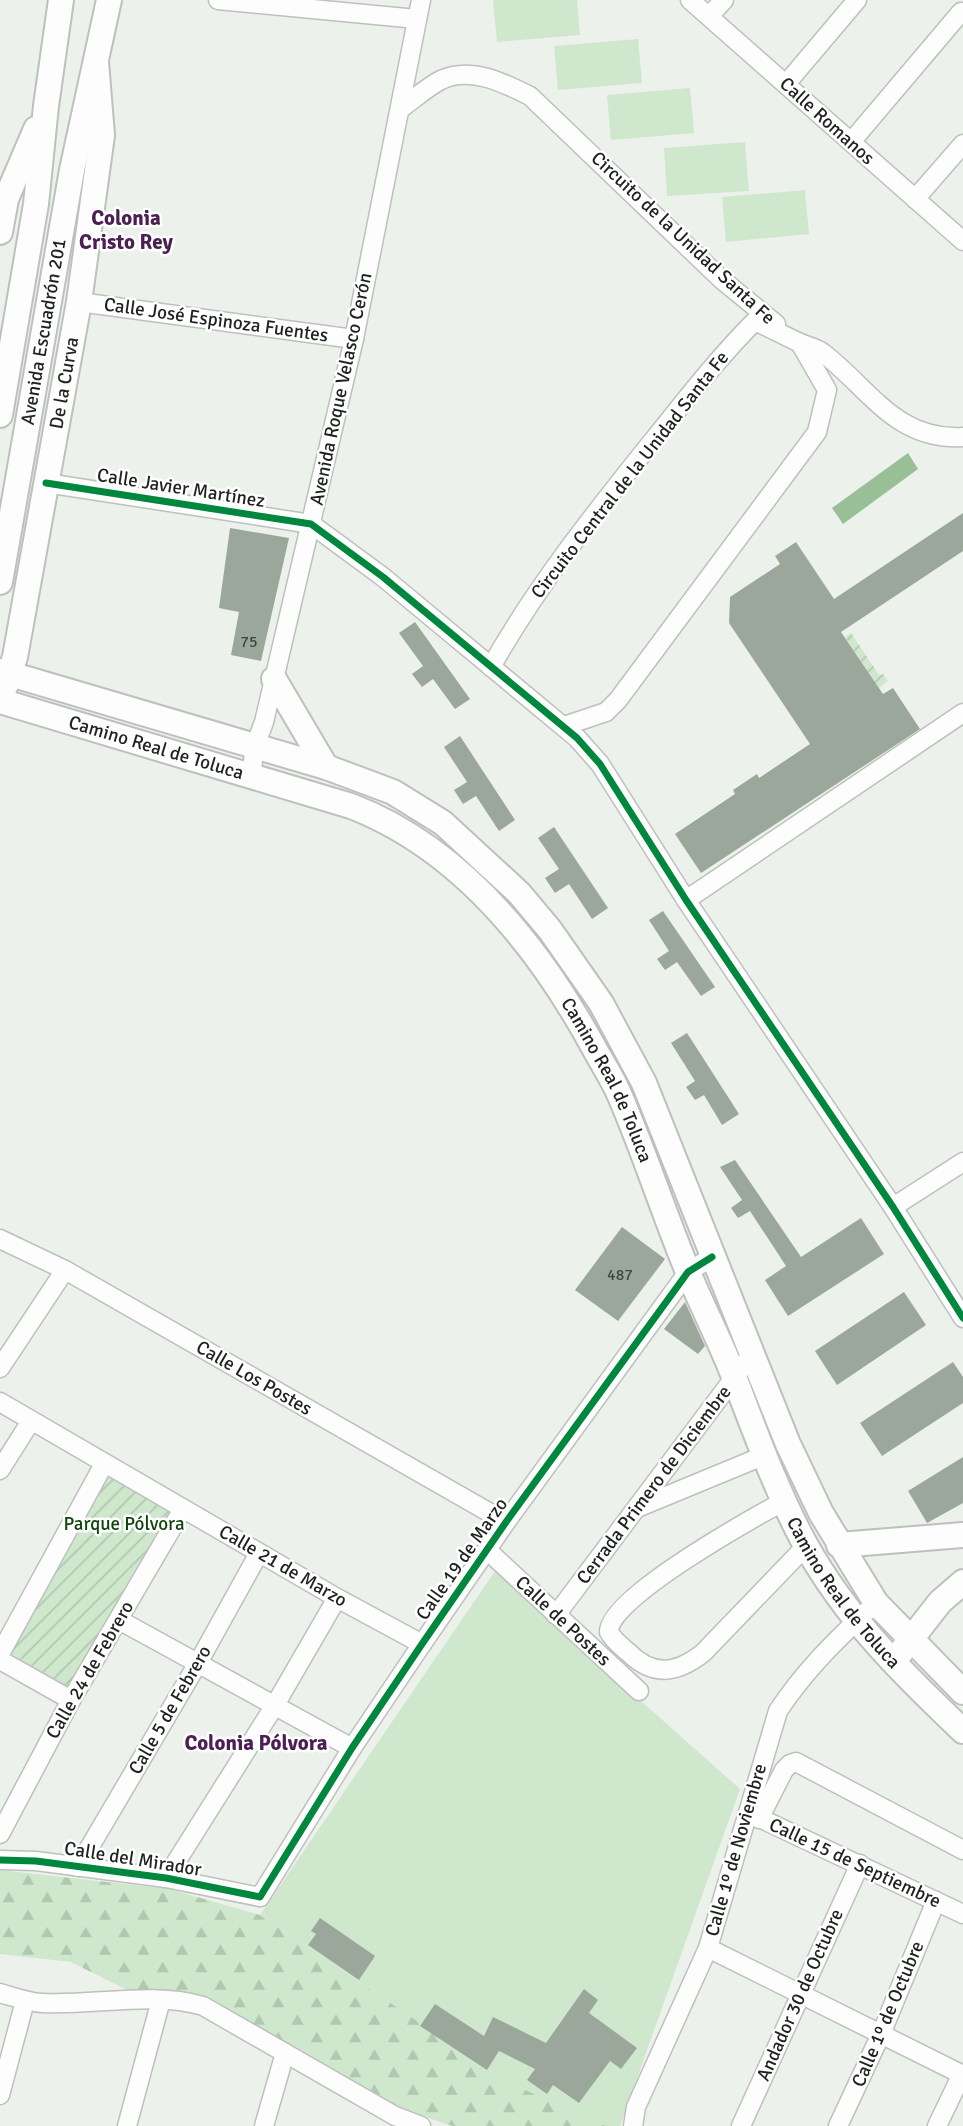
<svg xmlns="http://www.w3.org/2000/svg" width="963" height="2126" viewBox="0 0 963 2126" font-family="Signika,sans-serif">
<defs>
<pattern id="forest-firs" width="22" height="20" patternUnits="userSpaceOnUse" patternTransform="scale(1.75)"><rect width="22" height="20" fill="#cfe8cd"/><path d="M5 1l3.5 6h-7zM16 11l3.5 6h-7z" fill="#b1c7b0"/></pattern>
<pattern id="garden-furrows" width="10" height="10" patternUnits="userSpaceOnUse" patternTransform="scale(1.75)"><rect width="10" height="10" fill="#cfe8cd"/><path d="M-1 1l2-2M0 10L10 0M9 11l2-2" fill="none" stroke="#b1c7b0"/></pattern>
</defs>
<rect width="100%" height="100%" fill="#ecf1ec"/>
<!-- forest -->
<polygon fill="url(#forest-firs)" points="0,1870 169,1889 260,1915 510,2083 606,2126 452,2126 392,2106 212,1999 127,1990 71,1962 0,1954"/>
<!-- garden -->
<g fill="url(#garden-furrows)">
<polygon points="851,633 879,675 883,674 888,681 879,688 845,637"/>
<polygon points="111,1472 177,1508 69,1687 8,1652"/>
</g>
<!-- pitch -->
<g fill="#cfe8cd">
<polygon points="493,0 577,0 580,35 497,42"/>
<polygon points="638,39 642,83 558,90 554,46"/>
<polygon points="690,88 694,133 611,140 607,95"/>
<polygon points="745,142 749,191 667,196 664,148"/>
<polygon points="805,190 809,234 726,242 722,197"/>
<polygon points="495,1571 740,1789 620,2126 606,2126 510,2083 260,1915"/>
</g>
<!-- water -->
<polygon fill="#99bf97" points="908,453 918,469 843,524 832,508"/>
<!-- building -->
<g fill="#9ca79b">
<polygon points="963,513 963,551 841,632 883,694 893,688 920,729 701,873 675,834 735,794 733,790 757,774 759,778 810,744 729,623 730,597 780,564 775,556 796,542 834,599"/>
<polygon points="230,528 289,538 261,661 231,655 239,612 219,608"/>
<polygon points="415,622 470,699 455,709 433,679 422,687 412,674 423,666 399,633"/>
<polygon points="460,736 515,820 499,831 476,796 463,804 454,790 467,782 444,747"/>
<polygon points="554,827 608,908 592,919 569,884 555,893 545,878 559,869 538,838"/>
<polygon points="663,911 715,987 701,996 677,962 665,970 657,959 669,951 649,920"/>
<polygon points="687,1033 739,1114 722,1125 704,1095 695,1100 686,1087 695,1081 671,1043"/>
<polygon points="735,1160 801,1257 861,1218 884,1254 788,1316 765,1280 786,1266 750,1211 738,1218 731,1208 742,1200 720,1167"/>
<polygon points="622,1227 665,1259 618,1321 575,1290"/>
<polygon points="904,1292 926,1325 837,1385 815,1351"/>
<polygon points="685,1302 705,1346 698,1354 664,1329"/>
<polygon points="953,1362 963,1377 963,1403 882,1456 860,1423"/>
<polygon points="963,1457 963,1503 927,1523 908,1491"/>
<polygon points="320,1918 375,1956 359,1980 308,1945 316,1934 311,1931"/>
<polygon points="584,1989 598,2000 589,2013 637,2048 621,2069 610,2061 579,2103 553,2085 547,2094 527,2080 535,2069 499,2051 487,2070 420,2026 435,2004 484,2036 493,2017 546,2043"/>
</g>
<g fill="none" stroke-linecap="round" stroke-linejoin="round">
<defs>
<g id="street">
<polyline points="218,0 417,19"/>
<polyline points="690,0 963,241"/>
<polyline points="709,16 724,0"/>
<polyline points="786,84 857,0"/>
<path d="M400,109C413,100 427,87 441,80C471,66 504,83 530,96L721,279L776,324"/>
<polyline points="851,142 961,12"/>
<polyline points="915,199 963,144"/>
<polyline points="79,302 354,339"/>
<path d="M798,342C806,346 816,347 823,353C870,389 896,441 963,437"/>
<polyline points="46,483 311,524 383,577 577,738 600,764 686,900 893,1207 963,1318"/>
<path d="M491,667C536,587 594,514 651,443C685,401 717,359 755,321L800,343L827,390L817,432L618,700L606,712L564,726"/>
<polyline points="251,776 255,746 264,722 354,339 421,0"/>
<polyline points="686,900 963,713"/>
<polyline points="893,1207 963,1162"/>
<polyline points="0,1239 65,1270 506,1522"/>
<polyline points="0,1368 65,1270"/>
<polyline points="0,1402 337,1598 422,1644"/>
<polyline points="0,1470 31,1421"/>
<path d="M784,1501C753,1518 607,1599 609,1632C613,1640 621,1646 628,1652C653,1677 676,1674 703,1653L806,1546"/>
<polyline points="637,1508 763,1456"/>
<polyline points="487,1550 639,1691"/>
<polyline points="556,1615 752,1354"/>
<polyline points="119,1620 352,1748"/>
<polyline points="0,1654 104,1464"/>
<polyline points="0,1660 71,1700"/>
<polyline points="751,1814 963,1914"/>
<polyline points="759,1819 784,1770 790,1764 796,1762 963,1850"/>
<polyline points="0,1834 71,1700 183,1509"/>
<polyline points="0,1860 36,1861 166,1878 260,1897 352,1748 422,1644 506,1522 688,1272 712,1257"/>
<polyline points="78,1867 198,1663 259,1553"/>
<polyline points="166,1878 275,1705 337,1598"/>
<polyline points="708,1948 963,2075"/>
<path d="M0,1993C14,1997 27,2002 42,2003C93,2006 153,1991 203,2006L395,2116L421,2126"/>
<polyline points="0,2095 25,2001"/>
<polyline points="127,2126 161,2000"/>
<polyline points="264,2126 285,2053"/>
<path d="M633,2126L636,2107L708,1948L778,1711C803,1673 833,1643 866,1612"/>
<polyline points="741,2126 860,1864"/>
<polyline points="838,2126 881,2034 936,1901"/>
<polyline points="937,2126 962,2074"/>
</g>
<g id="secondary">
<polyline points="0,232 6,199 36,129"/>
<polyline points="0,415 36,204 46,106 61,0"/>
<path id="s1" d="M0,582L72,170L109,0"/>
<polyline points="0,671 326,767 393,792 443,823 519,893 550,930 601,1003 644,1083 788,1444 821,1513 876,1603 963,1692"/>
<polyline points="274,679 326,767"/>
<path id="s2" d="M5,687L15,657L79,302L102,135L96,62"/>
<path id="s3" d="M0,701L351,806C460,848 538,946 593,1046C602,1063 613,1079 620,1096C645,1154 664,1214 688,1272C703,1309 722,1344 736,1382C757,1437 777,1492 805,1544C846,1618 902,1673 963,1731"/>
<polyline points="839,1545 963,1535"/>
<polyline points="901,1652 940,1602 963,1582"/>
</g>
</defs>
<!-- street casing -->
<use href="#street" stroke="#bdc1bc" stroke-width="21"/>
<!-- secondary casing -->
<use href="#secondary" stroke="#bdc1bc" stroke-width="28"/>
<!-- street -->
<use href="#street" stroke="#fcfdfc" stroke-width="18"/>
<!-- secondary -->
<use href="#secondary" stroke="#fcfdfc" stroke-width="24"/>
<defs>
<g id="cycleway">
<polyline points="46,483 311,524 383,577 577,738 600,764 686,900 893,1207 963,1318"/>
<polyline points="0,1860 36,1861 166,1878 260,1897 352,1748 422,1644 506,1522 688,1272 712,1257"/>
</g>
</defs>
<!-- cycleway casing -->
<use href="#cycleway" stroke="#fff" stroke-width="11"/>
<!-- cycleway -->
<use href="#cycleway" stroke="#00873e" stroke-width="7"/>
</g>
<g text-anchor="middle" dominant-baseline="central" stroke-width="5" stroke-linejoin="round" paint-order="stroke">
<!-- number labels -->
<g font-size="16" fill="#3e443e">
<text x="249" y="642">75</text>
<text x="620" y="1275">487</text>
</g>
<!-- street labels -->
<g font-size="19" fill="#1f231f" stroke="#fff">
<text transform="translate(827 121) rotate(42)">Calle Romanos</text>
<text transform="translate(683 238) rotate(43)">Circuito de la Unidad Santa Fe</text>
<text transform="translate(216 320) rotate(8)">Calle José Espinoza Fuentes</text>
<text stroke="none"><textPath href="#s1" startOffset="254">Avenida Escuadrón 201</textPath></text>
<text stroke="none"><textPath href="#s2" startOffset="310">De la Curva</textPath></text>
<text transform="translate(341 389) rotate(-78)">Avenida Roque Velasco Cerón</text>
<text transform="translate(630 475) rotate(-52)">Circuito Central de la Unidad Santa Fe</text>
<text transform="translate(181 488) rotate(9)">Calle Javier Martínez</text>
<text stroke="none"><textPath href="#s3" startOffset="163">Camino Real de Toluca</textPath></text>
<text stroke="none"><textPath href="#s3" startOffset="751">Camino Real de Toluca</textPath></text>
<text transform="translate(254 1378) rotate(30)">Calle Los Postes</text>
<text transform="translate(654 1485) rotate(-53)">Cerrada Primero de Diciembre</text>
<text transform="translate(462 1559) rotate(-55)">Calle 19 de Marzo</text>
<text transform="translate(283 1566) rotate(30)">Calle 21 de Marzo</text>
<text stroke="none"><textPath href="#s3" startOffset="1318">Camino Real de Toluca</textPath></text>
<text transform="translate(563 1621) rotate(43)">Calle de Postes</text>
<text transform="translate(90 1670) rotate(-60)">Calle 24 de Febrero</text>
<text transform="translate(170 1710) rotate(-60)">Calle 5 de Febrero</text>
<text transform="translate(736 1850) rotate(-74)">Calle 1º de Noviembre</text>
<text transform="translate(133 1859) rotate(9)">Calle del Mirador</text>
<text transform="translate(855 1863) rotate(25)">Calle 15 de Septiembre</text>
<text transform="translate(800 1995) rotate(-66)">Andador 30 de Octubre</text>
<text transform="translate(888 2014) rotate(-67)">Calle 1º de Octubre</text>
</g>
<!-- park labels -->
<g font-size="19" fill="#0f440c" stroke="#fff">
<text x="124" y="1524">Parque Pólvora</text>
</g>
<!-- neighbourhood labels -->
<g font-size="21" font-weight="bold" fill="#4b1f52" stroke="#fff">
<text x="126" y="218">Colonia<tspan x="126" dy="24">Cristo Rey</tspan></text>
<text x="256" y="1743">Colonia Pólvora</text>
</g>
</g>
</svg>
